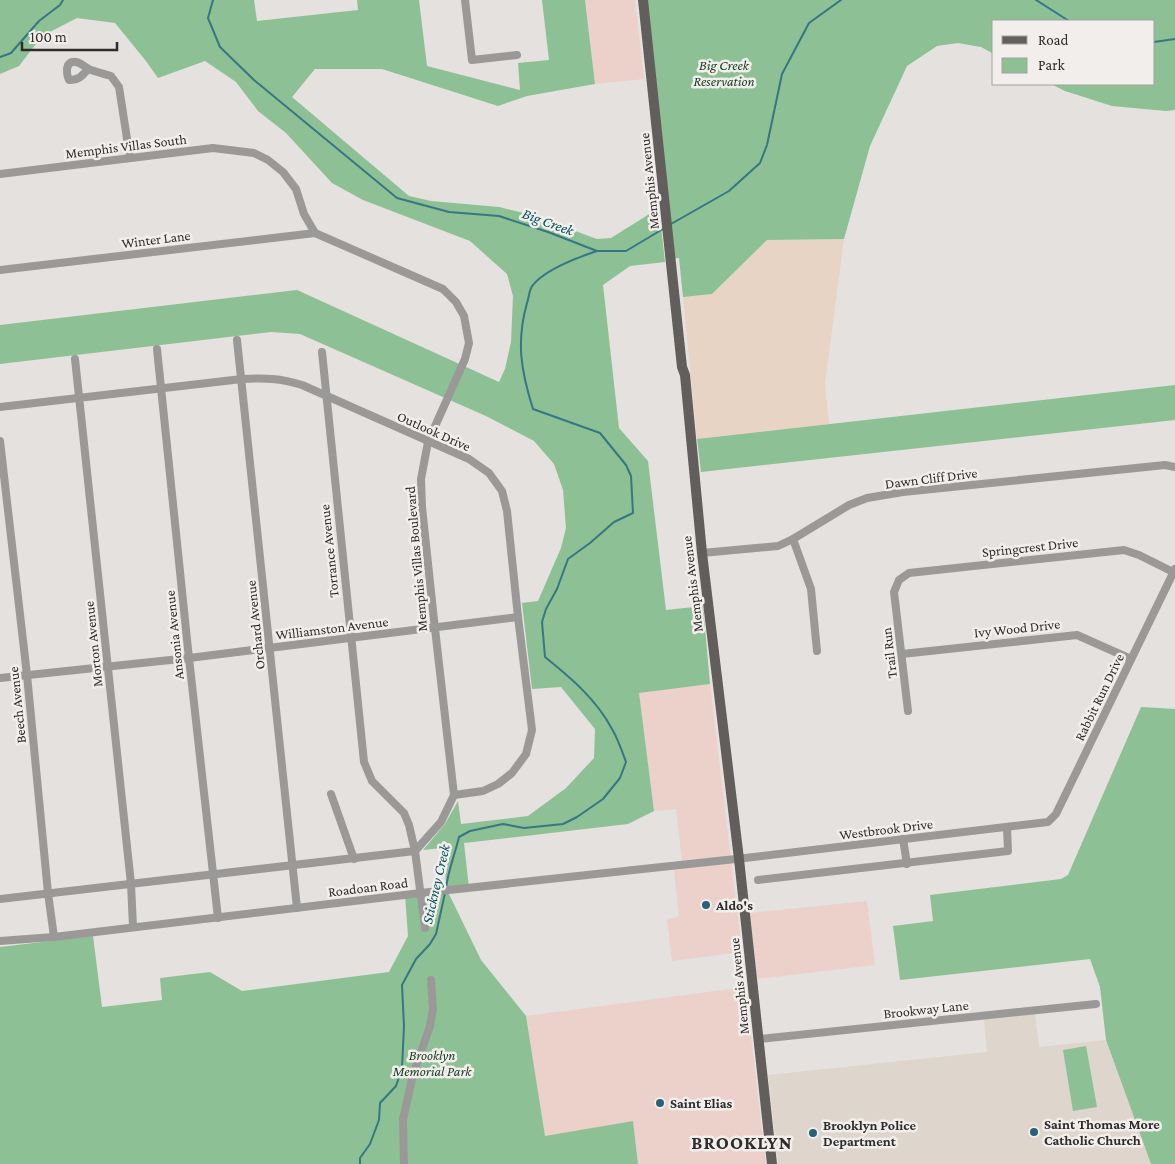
<svg xmlns="http://www.w3.org/2000/svg" width="1175" height="1164" viewBox="0 0 1175 1164" font-family="'Crimson Pro',serif">
<rect width="100%" height="100%" fill="#e4e1de"/>
<!-- commercial -->
<g fill="#ebd1ca">
<polygon points="585,0 635,0 644,79 595,84"/>
<polygon points="710,684 742,952 672,961 667,919 679,917 674,870 683,869 676,809 654,811 639,693"/>
<polygon points="867,901 875,965 757,979 749,913"/>
<polygon points="745,987 766,1164 638,1164 633,1121 545,1137 526,1016"/>
</g>
<!-- industrial -->
<polygon fill="#e7d4c5" points="844,239 825,383 829,425 697,439 683,297 712,294 767,240"/>
<!-- built -->
<polygon fill="#ded5cc" points="1035,1014 1039,1047 1106,1040 1151,1164 778,1164 768,1075 987,1052 984,1019"/>
<!-- green -->
<g fill="#8dc094">
<polygon points="0,0 254,0 257,21 358,10 357,0 419,0 427,66 520,90 518,63 549,60 542,0 585,0 595,84 527,96 498,106 382,69 315,69 292,97 409,196 431,201 499,207 532,215 597,239 611,238 659,208 665,262 630,266 603,285 619,428 648,461 666,610 703,606 710,684 639,693 654,811 628,824 464,843 469,888 447,890 481,960 526,1016 545,1136 633,1121 638,1164 0,1164 0,947 93,936 102,1007 162,1000 160,978 210,972 242,991 389,972 408,936 405,895 447,890 442,848 423,850 445,824 458,801 461,824 528,816 566,788 594,758 595,729 561,687 532,689 522,603 538,601 561,548 566,528 563,490 554,464 534,441 486,416 300,334 271,332 0,364 0,325 297,290 499,382 505,369 511,342 513,296 507,274 470,241 363,200 332,183 286,133 258,111 236,82 205,61 158,78 146,61 115,23 77,18 42,36 19,66 0,74"/>
<polygon points="643,0 1175,0 1175,110 1166,111 1112,106 1065,91 1051,84 1154,84 1154,21 994,21 994,54 981,47 958,43 937,46 907,66 870,146 844,239 767,240 712,294 683,297 679,258 671,259"/>
<polygon points="1175,385 1175,420 701,472 697,439"/>
<polygon points="1141,707 1175,709 1175,1164 1151,1164 1106,1040 1100,987 1090,959 900,980 893,926 933,921 930,895 1061,879 1068,875"/>
<polygon points="1086,1046 1097,1107 1073,1111 1063,1050"/>
</g>
<g fill="none" stroke-linecap="round" stroke-linejoin="round">
<!-- stream -->
<g stroke="#377682" stroke-width="2">
<polyline points="213,0 208,18 220,47 254,80 397,198 449,212 499,216 548,232 597,251 626,251 663,229"/>
<polyline points="1036,0 1069,21"/>
<polyline points="1154,42 1175,39"/>
<polyline points="0,57 11,53 39,21 60,5 63,0"/>
<polyline points="671,224 729,191 760,163 767,145 782,74 809,23 841,0"/>
<path d="M446,888C448,871 455,854 459,837L470,831L503,824L524,828L563,824L577,817L603,799L620,778L626,762C622,751 618,739 612,729C596,699 571,678 545,657L542,622L546,609L557,589L568,559L590,543L614,522L633,513L631,476L626,465L600,433L533,409C521,371 516,342 527,303C529,298 529,289 533,285C545,270 579,257 597,251"/>
<polyline points="360,1164 360,1158 370,1144 379,1120 380,1103 396,1086 402,1068 404,1026 402,985 416,959 430,944 436,934 445,893"/>
</g>
<!-- minor -->
<g stroke="#9b9998" stroke-width="8">
<polyline points="465,0 472,60 517,55"/>
<path d="M88,69C82,76 79,80 69,80C66,73 65,60 76,62C82,63 85,68 91,70C97,72 104,74 111,76L119,87L130,158"/>
<polyline points="0,174 213,148 254,153 268,160 283,172 296,189 304,214 315,233 443,289 456,302 464,316 469,343 465,359 428,442 421,479 422,507 434,620 454,795 441,822 415,851 425,928"/>
<polyline points="0,270 315,233"/>
<polyline points="237,340 297,908"/>
<polyline points="157,349 188,649 218,918"/>
<polyline points="75,359 131,884 133,927"/>
<path d="M0,407L242,379C265,378 280,378 302,385L469,459L489,473L502,491L507,511L518,617L532,730L526,754L512,773L498,784L483,791L454,795"/>
<polyline points="0,441 27,675 48,893 54,937"/>
<polyline points="793,539 811,589 817,651"/>
<polyline points="702,553 778,546 793,539 849,505 867,498 903,492 1165,465 1175,467"/>
<polyline points="902,654 1077,635 1131,659"/>
<polyline points="0,678 189,658 518,617"/>
<polyline points="908,711 894,592 899,580 909,573 1124,550 1139,555 1175,573"/>
<polyline points="331,794 354,859"/>
<polyline points="903,839 907,864"/>
<polyline points="758,880 1008,851 1007,828"/>
<polyline points="0,899 415,851 409,825 404,813 372,781 364,762 322,352"/>
<polyline points="0,941 54,937 421,893 745,858 1048,822 1056,814 1175,569"/>
<polyline points="759,1039 1096,1004"/>
<polyline points="404,1164 403,1119 413,1075 430,1026 433,1009 431,980"/>
</g>
<!-- major -->
<polyline stroke="#615e5c" stroke-width="10" points="643,0 682,367 685,375 702,553 739,859 772,1164"/>
</g>
<!-- markers -->
<g fill="#27627a" stroke="#f2eeeb" stroke-width="2">
<circle cx="706" cy="905" r="5"/>
<circle cx="660" cy="1103" r="5"/>
<circle cx="1034" cy="1132" r="5"/>
<circle cx="813" cy="1133" r="5"/>
</g>
<g text-anchor="middle" dominant-baseline="central" stroke-width="5" stroke-linejoin="round" paint-order="stroke">
<!-- park labels -->
<g font-size="14" font-style="italic" fill="#133c1d" stroke="#f2eeeb">
<text x="724" y="65">Big Creek<tspan x="724" dy="16">Reservation</tspan></text>
<text x="432" y="1055">Brooklyn<tspan x="432" dy="16">Memorial Park</tspan></text>
</g>
<!-- street labels -->
<g font-size="14" fill="#2e2d2c" stroke="#f2eeeb">
<text transform="translate(126 146) rotate(-7)">Memphis Villas South</text>
<text transform="translate(649 181) rotate(-96)">Memphis Avenue</text>
<text transform="translate(156 239) rotate(-7)">Winter Lane</text>
<text transform="translate(434 431) rotate(24)">Outlook Drive</text>
<text transform="translate(931 478) rotate(-7)">Dawn Cliff Drive</text>
<text transform="translate(1030 547) rotate(-6)">Springcrest Drive</text>
<text transform="translate(329 551) rotate(-96)">Torrance Avenue</text>
<text transform="translate(416 559) rotate(-95)">Memphis Villas Boulevard</text>
<text transform="translate(692 584) rotate(-97)">Memphis Avenue</text>
<text transform="translate(255 625) rotate(-96)">Orchard Avenue</text>
<text transform="translate(332 628) rotate(-7)">Williamston Avenue</text>
<text transform="translate(1017 628) rotate(-6)">Ivy Wood Drive</text>
<text transform="translate(174 635) rotate(-96)">Ansonia Avenue</text>
<text transform="translate(93 644) rotate(-96)">Morton Avenue</text>
<text transform="translate(889 653) rotate(-97)">Trail Run</text>
<text transform="translate(1099 697) rotate(-64)">Rabbit Run Drive</text>
<text transform="translate(17 705) rotate(-96)">Beech Avenue</text>
<text transform="translate(886 829) rotate(-7)">Westbrook Drive</text>
<text transform="translate(368 887) rotate(-7)">Roadoan Road</text>
<text transform="translate(739 986) rotate(-96)">Memphis Avenue</text>
<text transform="translate(926 1009) rotate(-6)">Brookway Lane</text>
</g>
<!-- poi labels -->
<g font-size="14" font-weight="bold" fill="#2e2d2c" stroke="#f2eeeb" text-anchor="start">
<text x="716" y="905">Aldo's</text>
<text x="670" y="1103">Saint Elias</text>
<text x="1044" y="1124">Saint Thomas More<tspan x="1044" dy="16">Catholic Church</tspan></text>
<text x="823" y="1125">Brooklyn Police<tspan x="823" dy="16">Department</tspan></text>
</g>
<!-- water labels -->
<g font-size="15" font-style="italic" fill="#005360" stroke="#f2eeeb">
<text transform="translate(548 222) rotate(20)">Big Creek</text>
<text transform="translate(436 884) rotate(-77)">Stickney Creek</text>
</g>
<!-- district labels -->
<g font-size="19" font-weight="bold" letter-spacing="1" fill="#2e2d2c" stroke="#f2eeeb">
<text x="742" y="1142">BROOKLYN</text>
</g>
</g>
<!-- legend -->
<rect x="992" y="20" width="162" height="65" fill="#f2eeeb" stroke="#a4a19f"/>
<rect x="1002" y="36" width="25" height="8" fill="#615e5c" stroke="#a4a19f"/>
<text x="1038" y="45" font-size="15" fill="#2e2d2c">Road</text>
<rect x="1002" y="58" width="25" height="15" fill="#8dc094" stroke="#a4a19f"/>
<text x="1038" y="70" font-size="15" fill="#2e2d2c">Park</text>
<!-- scale -->
<path d="M22 42v8h95v-8" fill="none" stroke="#2e2d2c" stroke-width="2.5"/>
<text x="30" y="42" font-size="15" fill="#2e2d2c" stroke="#f2eeeb" stroke-width="4" paint-order="stroke">100 m</text>
</svg>
